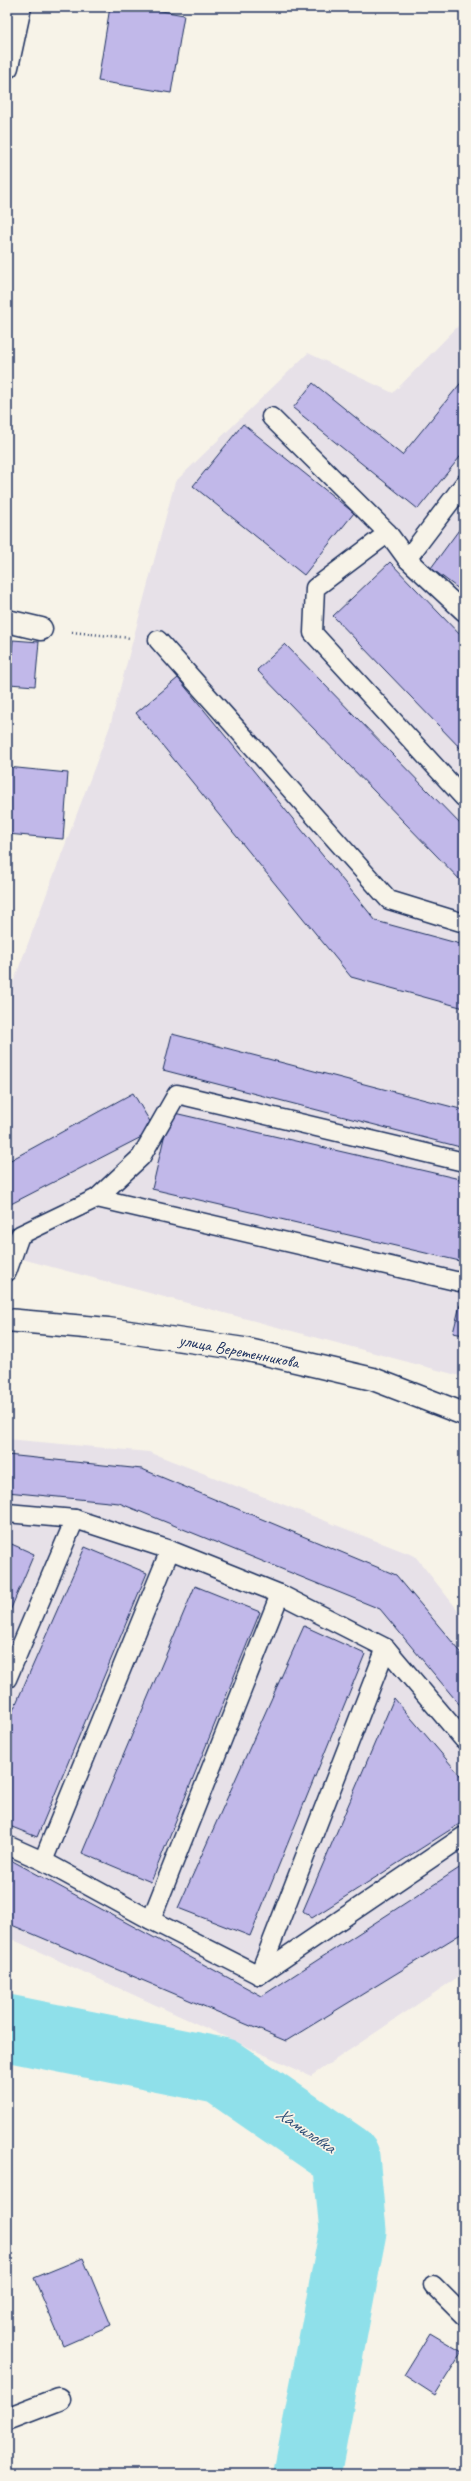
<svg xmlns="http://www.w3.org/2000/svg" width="471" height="2481" viewBox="0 0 471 2481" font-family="Caveat,sans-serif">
<rect width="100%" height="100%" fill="#f7f3e8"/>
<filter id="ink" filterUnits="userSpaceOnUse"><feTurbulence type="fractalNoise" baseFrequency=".025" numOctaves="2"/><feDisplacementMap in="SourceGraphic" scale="8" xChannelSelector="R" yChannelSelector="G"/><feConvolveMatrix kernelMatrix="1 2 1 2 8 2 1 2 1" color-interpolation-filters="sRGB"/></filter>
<g filter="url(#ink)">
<!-- built -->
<g fill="#e7e1e8">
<polygon points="464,320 464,1377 7,1255 7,999 110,726 175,482 308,353 393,393"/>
<polygon points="7,1439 149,1452 415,1556 464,1618 464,1973 311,2076 7,1937"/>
</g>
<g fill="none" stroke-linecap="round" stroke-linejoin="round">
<!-- river -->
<polyline stroke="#8fe0ea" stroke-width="67" points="7,2028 221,2071 346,2157 353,2231 307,2474"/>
</g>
<!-- building -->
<g fill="#c1b8e9" stroke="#1b2f5e">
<polygon points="110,7 139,7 184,15 171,93 98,81"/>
<polygon points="464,379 464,452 418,509 293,408 313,383 402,455"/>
<polygon points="243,424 354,513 304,575 193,486"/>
<polygon points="464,523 464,593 431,568"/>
<polygon points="390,562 464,639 464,752 333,616"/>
<polygon points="13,640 39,642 35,686 9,684"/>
<polygon points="285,644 464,828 464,884 257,670"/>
<polygon points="178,678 376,921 464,945 464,1008 351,977 136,713"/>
<polygon points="7,767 68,773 63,839 7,834"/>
<polygon points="172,1034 464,1110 464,1148 163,1070"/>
<polygon points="133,1093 155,1130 7,1206 7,1162"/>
<polygon points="170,1112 464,1180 464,1262 152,1189"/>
<polygon points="460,1305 464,1306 464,1335 453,1333"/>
<polygon points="7,1455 142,1469 396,1575 464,1656 464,1710 380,1609 119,1503 7,1492"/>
<polygon points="7,1542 34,1554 7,1618"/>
<polygon points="85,1547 147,1573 37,1837 7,1825 7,1724"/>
<polygon points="195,1586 260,1612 151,1882 82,1853"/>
<polygon points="304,1626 365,1654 250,1936 178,1908"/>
<polygon points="394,1698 464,1780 464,1821 312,1918 303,1911"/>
<polygon points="7,1858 262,1996 464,1865 464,1932 286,2041 7,1923"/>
<polygon points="83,2258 111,2325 63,2346 34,2278"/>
<polygon points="430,2333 462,2352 435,2395 404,2375"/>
</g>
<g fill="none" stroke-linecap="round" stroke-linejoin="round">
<defs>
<g id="service">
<polyline points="271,417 388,533 315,588 313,633 464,798"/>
<polyline points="388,533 407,559 464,484"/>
<polyline points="407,559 464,612"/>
<polyline points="158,640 389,900 464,923"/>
<polyline points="97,1198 464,1283"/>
<polyline points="7,1272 20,1235 97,1198 141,1157 177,1094 464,1162"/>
<polyline points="7,1513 75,1519 170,1550 280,1594 386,1648 464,1740"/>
<polyline points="7,1679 75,1519"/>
<polyline points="7,1845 43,1861 151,1920 259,1975"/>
<polyline points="43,1861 170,1550"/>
<polyline points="151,1920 280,1594"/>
<polyline points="259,1975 386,1648"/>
<polyline points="259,1975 464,1836"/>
<polyline points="433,2285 464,2316"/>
</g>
<g id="minor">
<polyline points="7,67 20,7"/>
<polyline points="7,621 41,629"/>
<polyline points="7,2419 59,2399"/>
</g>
<polyline id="secondary" points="7,1320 108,1329 244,1349 373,1379 464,1414"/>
</defs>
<!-- service casing -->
<use href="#service" stroke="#1b2f5e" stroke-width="21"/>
<!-- minor casing -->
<use href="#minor" stroke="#1b2f5e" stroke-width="25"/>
<!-- secondary casing -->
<use href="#secondary" stroke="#1b2f5e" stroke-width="25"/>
<!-- path -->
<polyline stroke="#1b2f5e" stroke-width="2.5" stroke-dasharray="1 3" stroke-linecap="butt" points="72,632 130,638"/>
<!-- service -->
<use href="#service" stroke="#f7f3e8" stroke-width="18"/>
<!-- minor -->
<use href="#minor" stroke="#f7f3e8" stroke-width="22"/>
<!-- secondary -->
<use href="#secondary" stroke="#f7f3e8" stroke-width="22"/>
</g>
</g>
<g text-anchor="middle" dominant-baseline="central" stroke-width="3.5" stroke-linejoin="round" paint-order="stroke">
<!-- street labels -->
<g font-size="17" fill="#1b2f5e" stroke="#f7f3e8">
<text transform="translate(239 1351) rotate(11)">улица Веретенникова</text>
</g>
<!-- water labels -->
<g font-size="18" font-style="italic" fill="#32527a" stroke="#f7f3e8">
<text transform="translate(306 2130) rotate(34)">Хамиловка</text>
</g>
</g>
<!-- margin -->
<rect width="471" height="2481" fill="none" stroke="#f7f3e8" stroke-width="24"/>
<rect x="12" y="12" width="447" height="2457" fill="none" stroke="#1b2f5e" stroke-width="1.5" filter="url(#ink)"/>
</svg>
